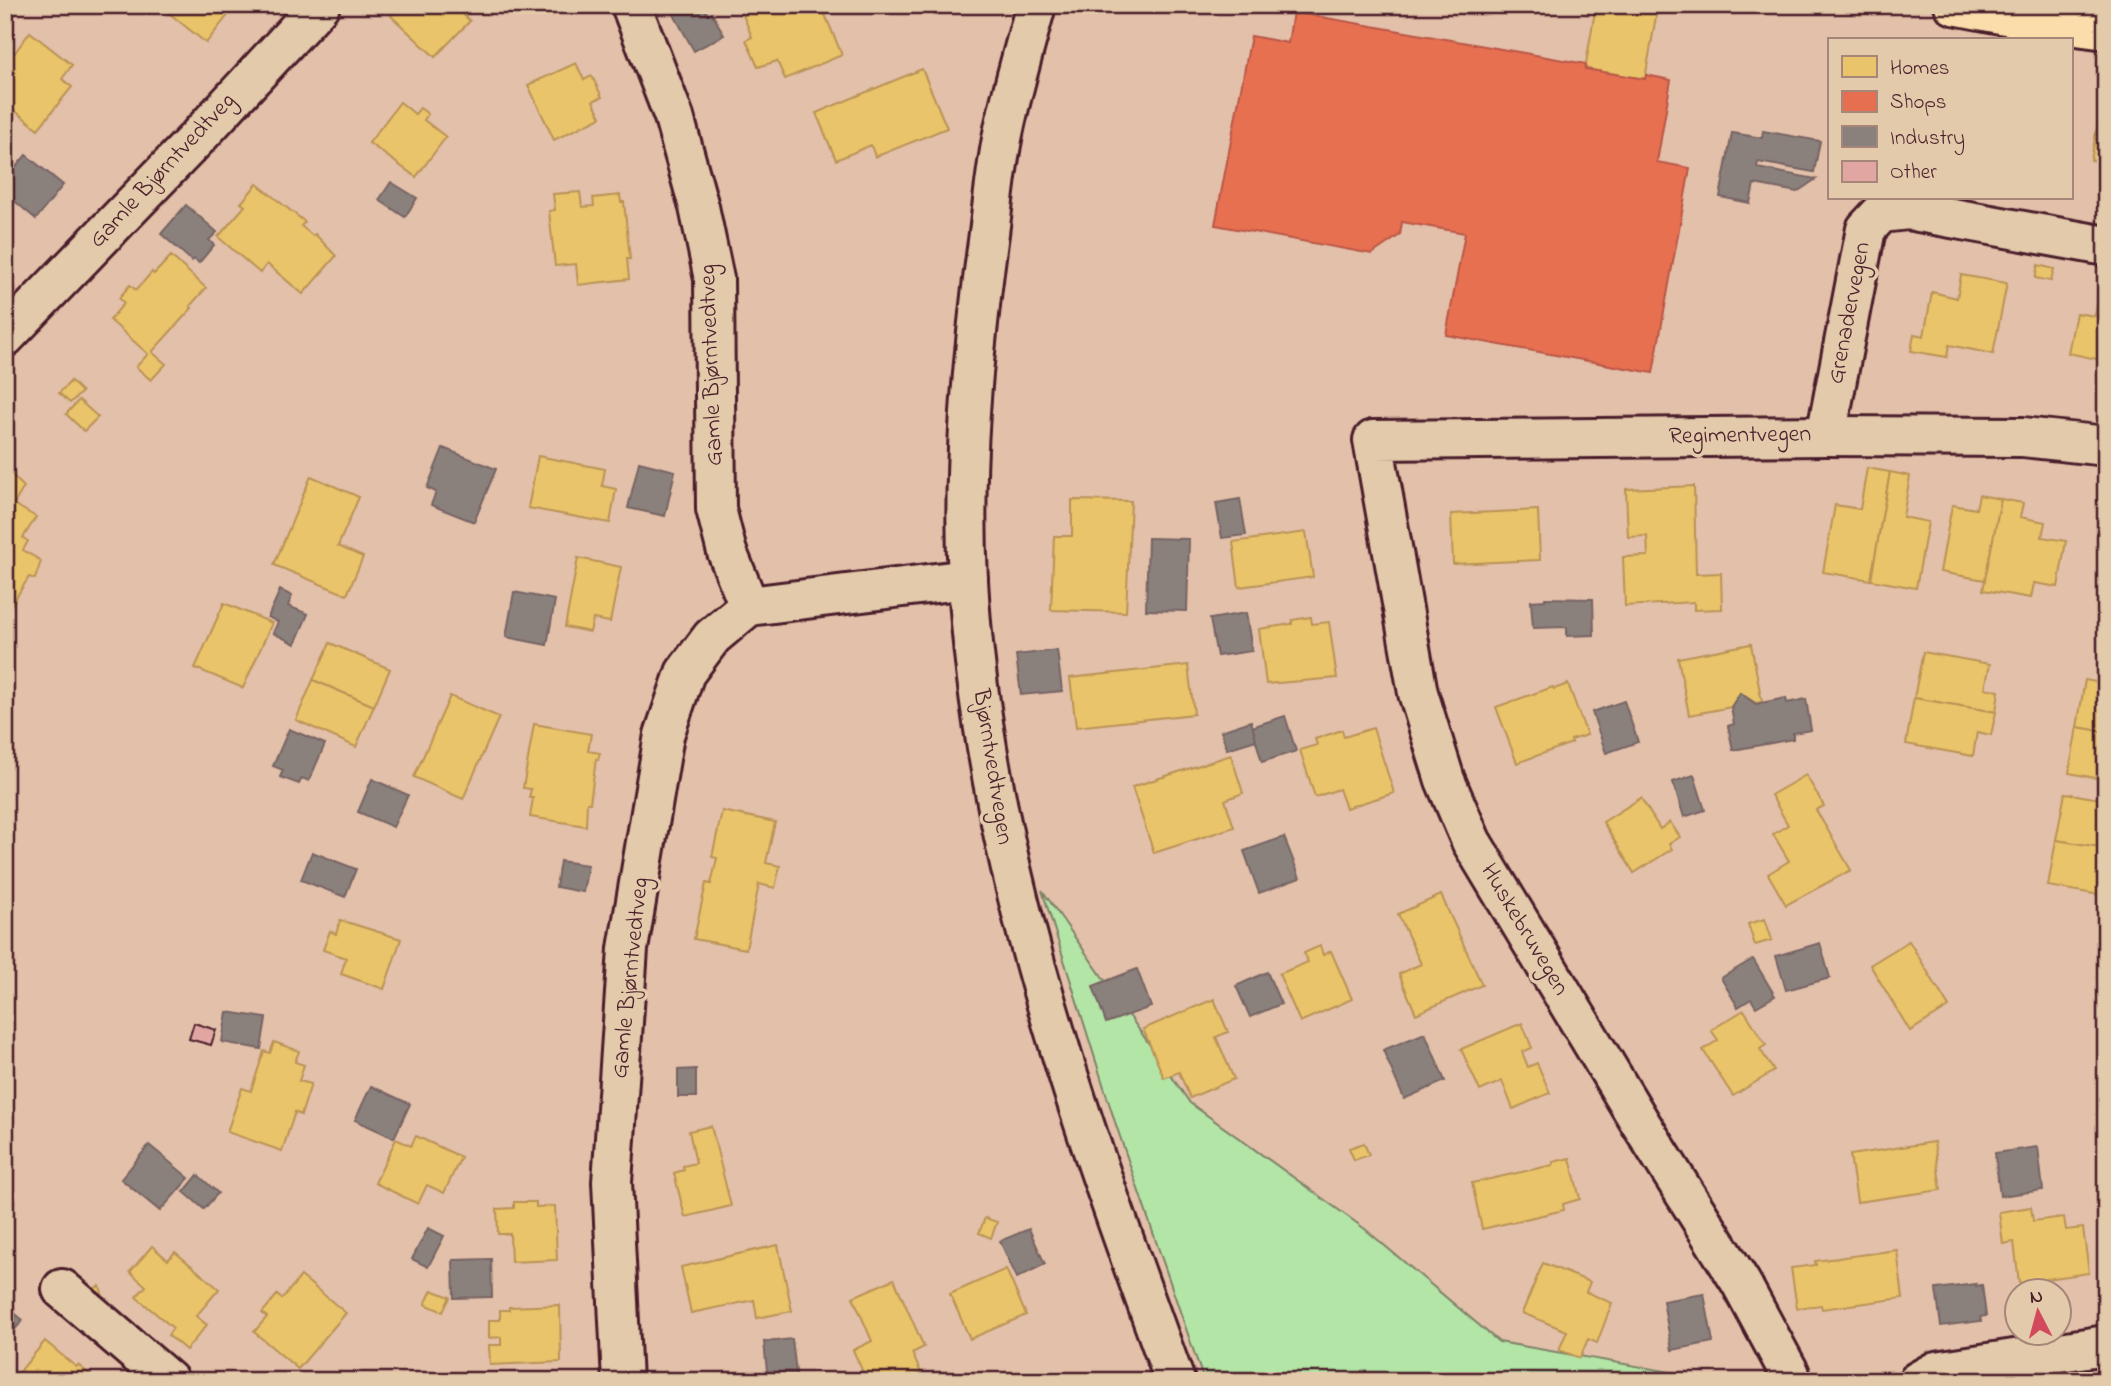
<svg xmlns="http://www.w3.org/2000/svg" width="2111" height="1386" viewBox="0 0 2111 1386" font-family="'Indie Flower',sans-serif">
<rect width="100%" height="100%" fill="#e3c0a9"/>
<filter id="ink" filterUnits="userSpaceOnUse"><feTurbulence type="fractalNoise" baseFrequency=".0143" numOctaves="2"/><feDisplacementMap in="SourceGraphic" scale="14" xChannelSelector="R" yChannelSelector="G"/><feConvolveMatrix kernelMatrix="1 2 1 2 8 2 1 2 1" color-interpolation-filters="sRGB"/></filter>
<g filter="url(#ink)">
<!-- green -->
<polygon fill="#b3e5a6" stroke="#7e8268" stroke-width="2" points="1042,890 1190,1103 1365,1229 1499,1342 1676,1373 1652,1381 1204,1381 1115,1122"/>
<!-- homes -->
<g fill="#e9c46a" stroke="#b99257" stroke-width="2">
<polygon points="159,5 236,5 206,43"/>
<polygon points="401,5 453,5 470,21 435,57 391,16"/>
<polygon points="766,5 821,5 842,55 785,79 777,61 758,67 746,40 752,37 743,15"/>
<polygon points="1596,5 1658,5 1645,79 1585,69"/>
<polygon points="30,32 72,65 62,79 72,87 38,129 5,103 5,66"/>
<polygon points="576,63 584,80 592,76 602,97 593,101 601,117 554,140 528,85"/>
<polygon points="922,69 947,128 875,157 871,145 836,160 816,113"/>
<polygon points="400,102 415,114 420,108 428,114 424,120 446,137 416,177 369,143"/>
<polygon points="2100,111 2106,112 2106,163 2091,160"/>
<polygon points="257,184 305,222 301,226 313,236 315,234 336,256 303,294 267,264 260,273 218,237 245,206 241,203"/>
<polygon points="580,192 582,207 594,206 593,198 620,195 621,202 624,202 630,259 627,259 629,279 578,285 576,264 555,266 549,211 555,210 553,194"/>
<polygon points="171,256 206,288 190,306 192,308 152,352 166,364 151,380 136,367 148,354 110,320 124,303 119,298 130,285 136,290 152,272 154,274"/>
<polygon points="2038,265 2054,269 2051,281 2035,278"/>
<polygon points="1961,275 2007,283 1993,354 1949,345 1947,357 1911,351 1914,334 1924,336 1932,292 1957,298"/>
<polygon points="2100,286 2106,287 2106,361 2068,353 2076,313 2095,316"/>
<polygon points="71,381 82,392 70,403 59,393"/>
<polygon points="79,400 98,417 84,431 66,414"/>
<polygon points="538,456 605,469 602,486 616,489 610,523 528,508"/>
<polygon points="1867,468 1890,472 1871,580 1823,572 1835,505 1860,509"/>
<polygon points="1890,472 1910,476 1903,517 1928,522 1916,588 1871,580"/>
<polygon points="11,474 24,487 14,504 36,517 23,538 28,541 23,550 41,561 35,579 29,577 5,615 12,619 5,629 5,479"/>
<polygon points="311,476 359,497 338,546 363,557 347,595 274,565"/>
<polygon points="1694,486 1696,574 1721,573 1722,609 1694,610 1694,602 1625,606 1623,557 1648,556 1647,536 1628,537 1626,489"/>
<polygon points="1979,495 2001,499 1985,580 1940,572 1952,505 1976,509"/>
<polygon points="2001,499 2023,503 2020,517 2045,522 2042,537 2066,541 2058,587 2034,583 2031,598 1983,590"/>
<polygon points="1072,500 1131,501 1126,612 1051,610 1054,536 1072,536"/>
<polygon points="1538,510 1540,560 1453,564 1451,514"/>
<polygon points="1306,532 1313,577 1239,587 1233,542"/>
<polygon points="578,558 621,567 610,622 593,619 590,632 565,627"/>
<polygon points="224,603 272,623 243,688 195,668"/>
<polygon points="1311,617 1312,624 1329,622 1337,678 1266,684 1259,629 1292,624 1292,620"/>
<polygon points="330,643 390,669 374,706 313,680"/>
<polygon points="1751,644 1762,702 1756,703 1740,693 1731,707 1689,715 1678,658"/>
<polygon points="1923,652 1990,664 1985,688 1999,691 1996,712 1914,698"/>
<polygon points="1188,665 1194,714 1076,727 1070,678"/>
<polygon points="313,680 374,706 356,747 296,720"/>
<polygon points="2085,680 2106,684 2106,732 2077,727"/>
<polygon points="1568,684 1587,735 1571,740 1572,743 1517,763 1496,707 1553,687 1554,689"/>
<polygon points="450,696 499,717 463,799 414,777"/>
<polygon points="1914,698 1996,712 1991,735 1977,732 1973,756 1906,744"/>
<polygon points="534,724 591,734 588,751 600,753 598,760 596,759 590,803 587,803 586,826 530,817 533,798 529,798 531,789 523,788"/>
<polygon points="2077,727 2106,732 2106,780 2069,773"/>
<polygon points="1373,728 1394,793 1346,808 1339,789 1315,797 1300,750 1317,745 1315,739 1342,730 1344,737"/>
<polygon points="1231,755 1243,793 1225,800 1234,827 1154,853 1132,787"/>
<polygon points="1806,775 1824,806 1816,810 1851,870 1786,905 1768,874 1789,861 1773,834 1788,825 1771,795"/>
<polygon points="2065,793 2106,800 2106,848 2056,840"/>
<polygon points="1641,798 1660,829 1670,822 1680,837 1669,844 1672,849 1634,873 1603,822"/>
<polygon points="722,811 775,822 766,863 780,866 775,888 759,884 746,949 694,939 706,883 711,884 717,858 712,857"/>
<polygon points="2056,840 2106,848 2106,896 2048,886"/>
<polygon points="1441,895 1482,985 1416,1014 1399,974 1421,964 1398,914"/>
<polygon points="1765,919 1772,940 1755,945 1748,924"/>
<polygon points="340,920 401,939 384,989 341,974 346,958 323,950 330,931 336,934"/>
<polygon points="1909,941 1949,1007 1910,1031 1870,965"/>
<polygon points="1320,946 1323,955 1331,951 1352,999 1300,1022 1279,974 1308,962 1304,953"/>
<polygon points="1214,999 1228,1032 1216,1037 1234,1079 1190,1098 1179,1072 1164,1078 1143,1029"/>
<polygon points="1744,1010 1766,1045 1760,1049 1774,1071 1733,1096 1703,1050 1718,1040 1711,1030"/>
<polygon points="1522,1023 1532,1048 1522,1052 1528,1067 1537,1063 1550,1093 1513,1109 1502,1081 1480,1091 1461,1049"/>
<polygon points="274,1042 299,1051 295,1062 304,1065 299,1081 311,1084 301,1115 295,1112 282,1151 227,1132 242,1088 251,1091 264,1051 270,1053"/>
<polygon points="711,1126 731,1206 685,1217 674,1173 684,1170 683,1166 696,1163 689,1131"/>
<polygon points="416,1136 461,1157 444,1193 427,1185 418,1204 375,1183 396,1139 411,1146"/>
<polygon points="1934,1142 1941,1190 1857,1202 1850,1155"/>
<polygon points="1364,1143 1369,1155 1354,1160 1349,1148"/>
<polygon points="1570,1158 1580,1199 1563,1204 1564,1210 1482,1229 1472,1183 1553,1165 1553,1162"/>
<polygon points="514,1202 536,1202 536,1207 555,1206 557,1260 511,1262 510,1234 498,1234 497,1209 514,1208"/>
<polygon points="2031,1207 2033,1221 2064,1217 2066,1230 2083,1228 2089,1273 2019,1283 2014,1242 2003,1244 1999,1212"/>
<polygon points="985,1218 997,1222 991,1238 979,1233"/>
<polygon points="778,1245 792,1311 757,1318 754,1300 691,1313 681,1267"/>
<polygon points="152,1246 168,1260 175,1252 219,1289 196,1316 207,1325 186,1350 168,1335 173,1328 136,1297 146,1286 130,1272"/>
<polygon points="1897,1250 1903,1298 1822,1309 1821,1305 1797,1308 1791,1268 1816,1265 1815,1261"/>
<polygon points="1543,1263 1590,1282 1586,1292 1612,1303 1597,1343 1588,1339 1580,1358 1559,1350 1567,1331 1522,1313"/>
<polygon points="1006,1269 1026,1315 970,1339 950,1294"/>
<polygon points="301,1276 346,1313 298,1369 254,1332 267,1317 262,1313 277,1295 282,1299"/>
<polygon points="894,1279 924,1347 912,1353 921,1373 903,1381 867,1381 853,1350 872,1341 853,1297"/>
<polygon points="100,1286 104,1301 96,1302 92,1289"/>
<polygon points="432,1290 450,1297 443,1312 425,1304"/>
<polygon points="560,1305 561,1362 490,1365 489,1345 501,1345 501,1337 489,1338 489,1320 500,1320 500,1310 509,1310 509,1307"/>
<polygon points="45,1341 76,1367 78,1365 98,1381 12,1381"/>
</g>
<!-- shops -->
<polygon fill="#e76f51" stroke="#b85746" stroke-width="2" points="1293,12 1586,64 1585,69 1645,79 1646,75 1671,80 1657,162 1690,168 1653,373 1446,335 1465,233 1402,222 1400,235 1372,254 1215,225 1251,36 1288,43"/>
<!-- industry -->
<g fill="#8a817c" stroke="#776464" stroke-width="2">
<polygon points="682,5 703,5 708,15 712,13 724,35 694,51 672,11"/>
<polygon points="1763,131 1820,141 1814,172 1758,162 1757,168 1816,179 1797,192 1754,184 1750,203 1720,197 1732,133 1762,138"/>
<polygon points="26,155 63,185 36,219 5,193 5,180"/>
<polygon points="391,182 417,198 405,217 379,200"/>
<polygon points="186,205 217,232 209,240 214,245 199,263 194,259 192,261 161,234"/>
<polygon points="443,448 496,469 474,522 431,505 436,492 427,488"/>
<polygon points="639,462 675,471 665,516 628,508"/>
<polygon points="1240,499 1246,535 1222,538 1216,503"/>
<polygon points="1148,538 1189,539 1187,611 1146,610"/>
<polygon points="280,590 292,596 288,606 308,614 295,644 273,633 278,622 268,617"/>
<polygon points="514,592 555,600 547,645 506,637"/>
<polygon points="1545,598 1593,599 1594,635 1567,636 1567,627 1533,628 1531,601 1545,600"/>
<polygon points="1246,613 1252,651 1217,656 1210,619"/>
<polygon points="1057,650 1062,691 1021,695 1016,655"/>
<polygon points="1740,693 1756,704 1786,698 1787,703 1806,699 1811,730 1793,733 1793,739 1733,750 1728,726 1734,724 1731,707"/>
<polygon points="1624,701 1638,742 1606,753 1592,712"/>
<polygon points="1285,716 1296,751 1262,762 1252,727"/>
<polygon points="1251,721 1256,740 1227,749 1221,731"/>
<polygon points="289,729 325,744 309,781 302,778 299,784 280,777 283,770 273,766"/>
<polygon points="1694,775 1705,810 1684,817 1673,782"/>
<polygon points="372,779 408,795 393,827 358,812"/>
<polygon points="1284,837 1300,878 1259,893 1244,851"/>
<polygon points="312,852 356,869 345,897 301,880"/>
<polygon points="560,861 588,865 583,892 556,887"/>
<polygon points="1820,943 1830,978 1786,990 1776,956"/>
<polygon points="1753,959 1775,996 1756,1007 1751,999 1738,1007 1721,978"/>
<polygon points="1137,969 1151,1007 1106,1023 1093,986"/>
<polygon points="1267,972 1281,1004 1250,1017 1236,986"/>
<polygon points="227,1012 266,1018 261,1049 222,1042"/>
<polygon points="1425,1033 1445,1081 1404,1099 1383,1050"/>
<polygon points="696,1069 696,1097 678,1097 678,1070"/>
<polygon points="371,1086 410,1104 394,1138 355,1120"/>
<polygon points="149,1145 189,1178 160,1211 121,1179"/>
<polygon points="2038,1147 2043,1190 2000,1196 1995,1153"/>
<polygon points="198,1175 218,1193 204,1209 184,1192"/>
<polygon points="428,1228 444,1236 428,1267 412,1259"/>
<polygon points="1029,1229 1045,1264 1017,1278 1000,1241"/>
<polygon points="491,1259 492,1297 454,1298 453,1260"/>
<polygon points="1976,1284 1976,1286 1982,1285 1986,1316 1980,1317 1981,1321 1941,1326 1936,1289"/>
<polygon points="1704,1294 1713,1342 1672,1350 1663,1301"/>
<polygon points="5,1305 23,1320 5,1341"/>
<polygon points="792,1339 797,1381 768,1381 764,1342"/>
<polygon points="263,1374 272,1381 257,1381"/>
</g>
<!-- building -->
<polygon fill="#e1a6a1" stroke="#4a1f2b" stroke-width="2" points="194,1023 216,1030 211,1045 189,1039"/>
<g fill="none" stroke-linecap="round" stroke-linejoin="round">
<defs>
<g id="street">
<polyline points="631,5 674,117 699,207 714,279 716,509 727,552 749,606"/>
<polyline points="5,337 198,137 320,5"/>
<polyline points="1826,436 1866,229 1881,213 1908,210 2106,246"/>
<polyline points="62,1289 169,1381"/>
<polyline points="1790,1374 1741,1283 1641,1124 1471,841 1445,780 1418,693 1373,440 1826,436 2023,437 2106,446"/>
<polyline points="622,1381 612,1182 628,949 664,735 685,673 712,637 749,606 968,579"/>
<polyline points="1918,1381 1936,1371 2106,1345"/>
</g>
<path id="secondary" d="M1036,5C1025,46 1013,87 1004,129C996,166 993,204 988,241C973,353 962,468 968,581C984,859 1080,1121 1175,1381"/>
<polyline id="highway" points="1954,5 2032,20 2106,30"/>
</defs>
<!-- street casing -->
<use href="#street" stroke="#4a1f2b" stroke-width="44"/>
<!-- secondary casing -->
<use href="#secondary" stroke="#4a1f2b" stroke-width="44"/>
<!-- highway casing -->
<use href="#highway" stroke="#4a1f2b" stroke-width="44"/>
<!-- street -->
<use href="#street" stroke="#e3caab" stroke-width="38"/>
<!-- secondary -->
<use href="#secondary" stroke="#e3caab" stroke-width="38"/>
<!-- highway -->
<use href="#highway" stroke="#faddab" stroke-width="38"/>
</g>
</g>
<g text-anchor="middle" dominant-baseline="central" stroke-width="7" stroke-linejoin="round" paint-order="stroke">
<!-- street labels -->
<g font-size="24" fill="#4a1f2b" stroke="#e3caab">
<text transform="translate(163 171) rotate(-47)">Gamle Bjørntvedtveg</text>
<text transform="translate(1850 313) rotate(-79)">Grenadervegen</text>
<text transform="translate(712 365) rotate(-92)">Gamle Bjørntvedtveg</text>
<text transform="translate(1740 436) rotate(-1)">Regimentvegen</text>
<text transform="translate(992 767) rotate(81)">Bjørntvedtvegen</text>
<text transform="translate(1524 930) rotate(59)">Huskebruvegen</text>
<text transform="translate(631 978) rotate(-84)">Gamle Bjørntvedtveg</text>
</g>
</g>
<!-- margin -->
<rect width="2111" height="1386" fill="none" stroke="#e3caab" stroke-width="28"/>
<rect x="14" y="14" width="2083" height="1358" fill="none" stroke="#4a1f2b" stroke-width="2.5" filter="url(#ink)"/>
<!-- legend -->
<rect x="1828" y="38" width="245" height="161" fill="#e3caab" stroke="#a68678" stroke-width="2"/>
<rect x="1842" y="56" width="35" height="21" fill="#e9c46a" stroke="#a68678" stroke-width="2"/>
<text x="1890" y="74" font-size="21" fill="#4a1f2b">Homes</text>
<rect x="1842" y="91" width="35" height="21" fill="#e76f51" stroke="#a68678" stroke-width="2"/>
<text x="1890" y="108" font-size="21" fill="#4a1f2b">Shops</text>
<rect x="1842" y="126" width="35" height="21" fill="#8a817c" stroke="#a68678" stroke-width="2"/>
<text x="1890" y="144" font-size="21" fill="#4a1f2b">Industry</text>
<rect x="1842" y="161" width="35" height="21" fill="#e1a6a1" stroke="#a68678" stroke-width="2"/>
<text x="1890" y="178" font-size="21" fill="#4a1f2b">Other</text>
<!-- north arrow -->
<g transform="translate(2038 1312) rotate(354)"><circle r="33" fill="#e3caab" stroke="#a68678" stroke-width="2"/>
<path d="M0-5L12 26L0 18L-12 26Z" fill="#d1495b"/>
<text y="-10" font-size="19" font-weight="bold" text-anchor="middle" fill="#4a1f2b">N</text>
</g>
</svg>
